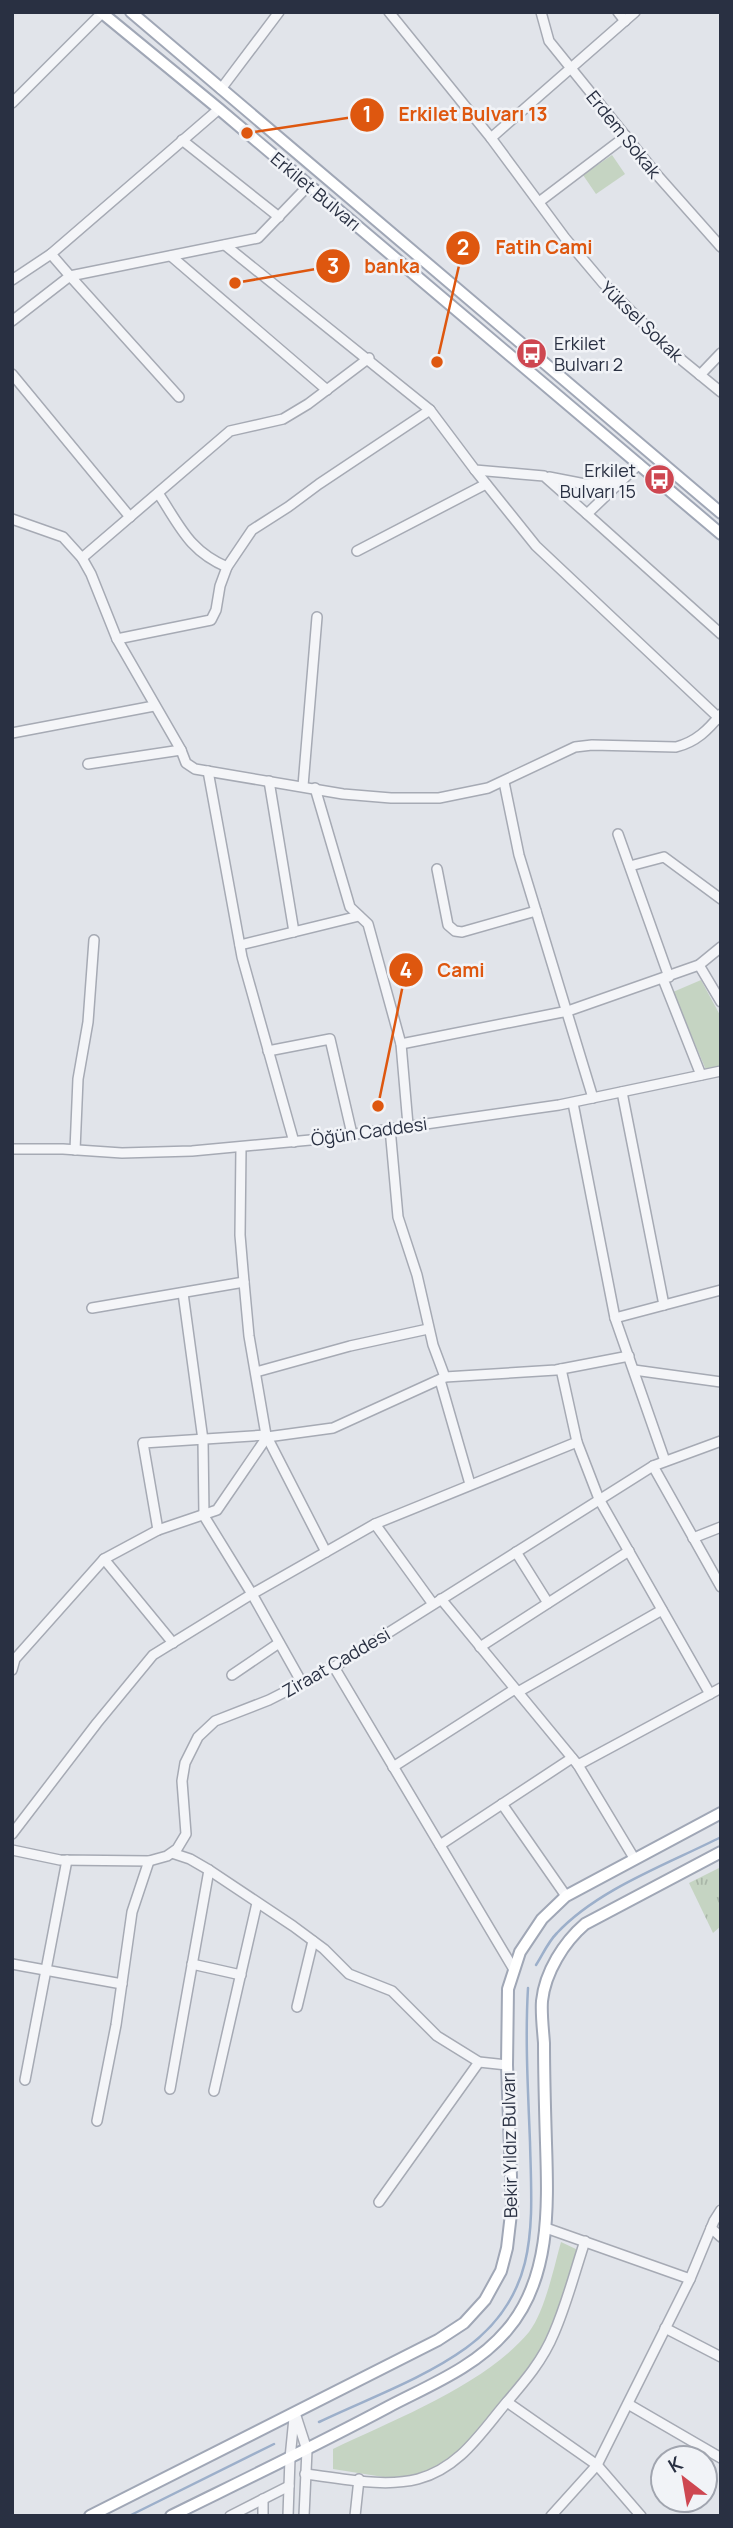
<svg xmlns="http://www.w3.org/2000/svg" width="733" height="2528" viewBox="0 0 733 2528" font-family="Manrope,sans-serif">
<defs>
<pattern id="grass-tufts" width="24" height="20" patternUnits="userSpaceOnUse" patternTransform="scale(1.75)"><rect width="24" height="20" fill="#c5d4c2"/><path d="M3 7l-1-3M5 7V3M7 7l1-3M15 17l-1-3M17 17v-4M19 17l1-3" fill="none" stroke="#a9b6a8"/></pattern>
</defs>
<rect width="100%" height="100%" fill="#e1e4ea"/>
<!-- grass -->
<polygon fill="url(#grass-tufts)" points="721,1867 721,1926 713,1933 689,1883"/>
<!-- park -->
<g fill="#c5d4c2">
<polygon points="612,155 625,174 596,194 583,175"/>
<polygon points="701,980 721,1017 721,1065 706,1070 673,992"/>
<path d="M561,2242L578,2250L548,2348L477,2446L432,2471L396,2479L333,2469V2449C395,2419 485,2385 529,2332C545,2311 554,2267 561,2242Z"/>
</g>
<g fill="none" stroke-linecap="round" stroke-linejoin="round">
<!-- stream -->
<g stroke="#9cafca" stroke-width="2.5">
<path d="M536,1965C543,1954 548,1942 557,1933C598,1889 668,1864 721,1837"/>
<path d="M319,2422C367,2399 423,2379 466,2348C540,2294 532,2224 530,2142C528,2090 525,2039 528,1988"/>
<polyline points="129,2516 274,2444"/>
</g>
<defs>
<g id="minor">
<polyline points="389,12 491,138 565,238 603,283 672,352 721,392"/>
<polyline points="541,12 549,41 658,176 721,247"/>
<polyline points="618,12 625,21"/>
<polyline points="221,89 279,12"/>
<polyline points="12,103 102,13"/>
<polyline points="491,138 635,12"/>
<polyline points="182,140 279,217"/>
<polyline points="539,202 626,136"/>
<polyline points="225,245 430,410 475,470 544,476 587,514 639,464"/>
<polyline points="51,254 70,276 258,238 309,185"/>
<polyline points="171,256 327,390"/>
<polyline points="12,280 51,254 219,109"/>
<polyline points="12,321 70,276 179,397"/>
<polyline points="12,374 130,517"/>
<polyline points="700,375 721,353"/>
<polyline points="475,470 536,546 721,720"/>
<polyline points="549,477 585,484 621,481"/>
<path d="M158,493C180,526 189,551 227,567"/>
<polyline points="587,514 721,634"/>
<path d="M12,519L63,537L82,558L91,574L117,639L181,750L186,763L195,769L343,794L391,798H439L488,788L575,747L592,745L676,747C696,742 708,730 721,714"/>
<polyline points="357,551 486,484"/>
<polyline points="82,558 230,431 283,419 308,404 369,358"/>
<polyline points="117,639 211,620 216,610 220,586 227,567 252,530 288,507 319,484 430,410"/>
<polyline points="12,733 154,706"/>
<polyline points="88,764 181,750"/>
<polyline points="208,771 242,957 294,1142"/>
<polyline points="269,781 294,932"/>
<polyline points="504,782 519,855 593,1098"/>
<polyline points="303,786 317,617"/>
<polyline points="315,788 350,907 368,924 401,1044 408,1125"/>
<polyline points="618,834 669,977"/>
<polyline points="630,866 664,857 721,899"/>
<polyline points="437,869 448,925 455,931 462,932 536,911"/>
<polyline points="240,945 359,916"/>
<polyline points="699,965 721,1002"/>
<polyline points="663,979 701,1075"/>
<polyline points="401,1044 568,1011 699,965 721,947"/>
<polyline points="268,1051 330,1039 352,1134"/>
<polyline points="622,1092 664,1305"/>
<polyline points="573,1103 615,1318 665,1461"/>
<polyline points="390,1128 398,1217 417,1275 433,1345 445,1377 556,1370 629,1356"/>
<polyline points="241,1147 240,1235 244,1282 249,1336 266,1435 326,1552"/>
<polyline points="12,1149 63,1149 122,1153 192,1151 321,1139 559,1105 721,1071"/>
<polyline points="75,1150 78,1079 88,1022 94,940"/>
<polyline points="183,1293 203,1440 204,1516 252,1594 302,1683"/>
<polyline points="92,1308 244,1282"/>
<polyline points="615,1318 721,1290"/>
<polyline points="561,1369 577,1442 599,1499 710,1694"/>
<polyline points="634,1370 721,1382"/>
<polyline points="256,1372 350,1346 428,1329"/>
<polyline points="440,1380 470,1484"/>
<polyline points="653,1466 721,1587"/>
<polyline points="375,1524 433,1604"/>
<polyline points="158,1530 143,1443 266,1435"/>
<polyline points="693,1538 721,1527"/>
<polyline points="516,1552 548,1603"/>
<polyline points="104,1559 173,1643"/>
<polyline points="441,1599 578,1765 634,1858"/>
<polyline points="480,1647 629,1551"/>
<polyline points="334,1667 513,1968"/>
<polyline points="12,1670 15,1659 104,1559 158,1530 217,1510 267,1437 333,1428 445,1377"/>
<polyline points="232,1675 279,1643"/>
<polyline points="518,1692 662,1610"/>
<polyline points="578,1765 721,1688"/>
<polyline points="393,1767 515,1689"/>
<polyline points="502,1804 566,1896"/>
<polyline points="12,1834 97,1723 153,1655 252,1594 375,1524 577,1442"/>
<polyline points="440,1845 572,1758"/>
<polyline points="12,1850 60,1860 149,1861 167,1856 177,1849 186,1834 182,1781 185,1763 198,1737 215,1721 269,1700 334,1667 653,1466 721,1441"/>
<polyline points="172,1853 190,1859 209,1870 293,1926 324,1949 349,1974 392,1991 437,2036 479,2062 507,2065"/>
<polyline points="12,1964 122,1984"/>
<polyline points="192,1964 241,1975"/>
<polyline points="297,2007 313,1941"/>
<polyline points="25,2080 67,1860"/>
<polyline points="170,2089 209,1870"/>
<polyline points="214,2091 257,1903"/>
<polyline points="97,2121 116,2025 132,1912 149,1861"/>
<polyline points="379,2202 479,2062"/>
<polyline points="546,2228 690,2279"/>
<polyline points="711,2228 721,2237"/>
<polyline points="665,2328 721,2357"/>
<polyline points="507,2402 597,2465 641,2516"/>
<polyline points="628,2404 721,2458"/>
<polyline points="295,2413 307,2450 304,2516"/>
<path d="M305,2474C341,2478 383,2488 418,2479C459,2468 480,2434 506,2403C525,2381 543,2360 554,2333C567,2303 575,2271 585,2241"/>
<polyline points="230,2516 289,2486"/>
<polyline points="263,2516 263,2499"/>
<polyline points="288,2516 290,2458 294,2418"/>
<polyline points="355,2516 359,2479"/>
<polyline points="551,2516 597,2465 690,2279 714,2221 721,2210"/>
</g>
<g id="major">
<polyline points="101,12 219,109 721,534"/>
<polyline points="131,12 721,513"/>
<polyline points="90,2516 438,2340 464,2323 485,2300 501,2271 507,2248 512,2205 507,2065 508,1989 520,1952 542,1919 566,1896 721,1813"/>
<path d="M171,2516C244,2480 317,2445 388,2407C430,2385 476,2367 507,2330C551,2279 548,2206 546,2143C545,2110 544,2076 544,2043C543,2029 541,2014 542,2001C545,1972 564,1942 585,1924L721,1852"/>
</g>
</defs>
<!-- minor casing -->
<use href="#minor" stroke="#a6aab4" stroke-width="12"/>
<!-- major casing -->
<use href="#major" stroke="#a0a7b6" stroke-width="14"/>
<!-- minor -->
<use href="#minor" stroke="#f4f5f8" stroke-width="9"/>
<!-- major -->
<use href="#major" stroke="#fff" stroke-width="10"/>
</g>
<!-- icons -->
<defs>
<symbol id="bus-disc" viewBox="-11 -11 22 22"><circle r="9.5" fill="#ce4751" stroke="#f1f3f7"/><path d="M-5-6H5V4H4V6H2V4H-2V6H-4V4H-5ZM-3.5-4V0h7V-4ZM-3.5 1.2v1.5H-2V1.2ZM2 1.2v1.5H3.5V1.2Z" fill="#fff"/></symbol>
</defs>
<g fill-rule="evenodd">
<use href="#bus-disc" x="514" y="336" width="35" height="35"/>
<use href="#bus-disc" x="642" y="462" width="35" height="35"/>
</g>
<g text-anchor="middle" dominant-baseline="central" stroke-width="5" stroke-linejoin="round" paint-order="stroke">
<!-- street labels -->
<g font-size="18" fill="#293042" stroke="#f1f3f7">
<text transform="translate(624 134) rotate(51)">Erdem Sokak</text>
<text transform="translate(316 191) rotate(40)">Erkilet Bulvarı</text>
<text transform="translate(642 321) rotate(44)">Yüksel Sokak</text>
<text transform="translate(369 1131) rotate(-8)">Öğün Caddesi</text>
<text transform="translate(336 1662) rotate(-30)">Ziraat Caddesi</text>
<text transform="translate(509 2145) rotate(-91)">Bekir Yıldız Bulvarı</text>
</g>
<!-- poi labels -->
<g font-size="18" fill="#293042" stroke="#f1f3f7" text-anchor="start">
<text x="554" y="343">Erkilet<tspan x="554" dy="21">Bulvarı 2</tspan></text>
<text x="636" y="470" text-anchor="end">Erkilet<tspan x="636" dy="21">Bulvarı 15</tspan></text>
</g>
</g>
<!-- callouts -->
<path fill="none" stroke="#de570f" stroke-width="2.5" d="M247 133L367 115M437 362L463 248M235 283L333 266M378 1106L406 970"/>
<g fill="#de570f" stroke="#f1f3f7" stroke-width="2.5">
<circle cx="247" cy="133" r="7"/>
<circle cx="437" cy="362" r="7"/>
<circle cx="235" cy="283" r="7"/>
<circle cx="378" cy="1106" r="7"/>
<circle cx="367" cy="115" r="18"/>
<circle cx="463" cy="248" r="18"/>
<circle cx="333" cy="266" r="18"/>
<circle cx="406" cy="970" r="18"/>
</g>
<g font-size="21" text-anchor="middle" font-weight="bold" fill="#fff">
<text x="367" y="122">1</text>
<text x="463" y="255">2</text>
<text x="333" y="274">3</text>
<text x="406" y="978">4</text>
</g>
<g font-size="19" text-anchor="middle" font-weight="bold" fill="#de570f" stroke="#f1f3f7" stroke-width="5" stroke-linejoin="round" paint-order="stroke">
<text x="473" y="121">Erkilet Bulvarı 13</text>
<text x="544" y="254">Fatih Cami</text>
<text x="392" y="273">banka</text>
<text x="461" y="977">Cami</text>
</g>
<!-- border -->
<rect width="733" height="2528" fill="none" stroke="#293042" stroke-width="28"/>
<!-- north arrow -->
<g transform="translate(684 2479) rotate(329)"><circle r="33" fill="#f1f3f7" stroke="#a1a5af" stroke-width="2"/>
<path d="M0-5L12 26L0 18L-12 26Z" fill="#ce4751"/>
<text y="-10" font-size="19" font-weight="bold" text-anchor="middle" fill="#293042">K</text>
</g>
</svg>
